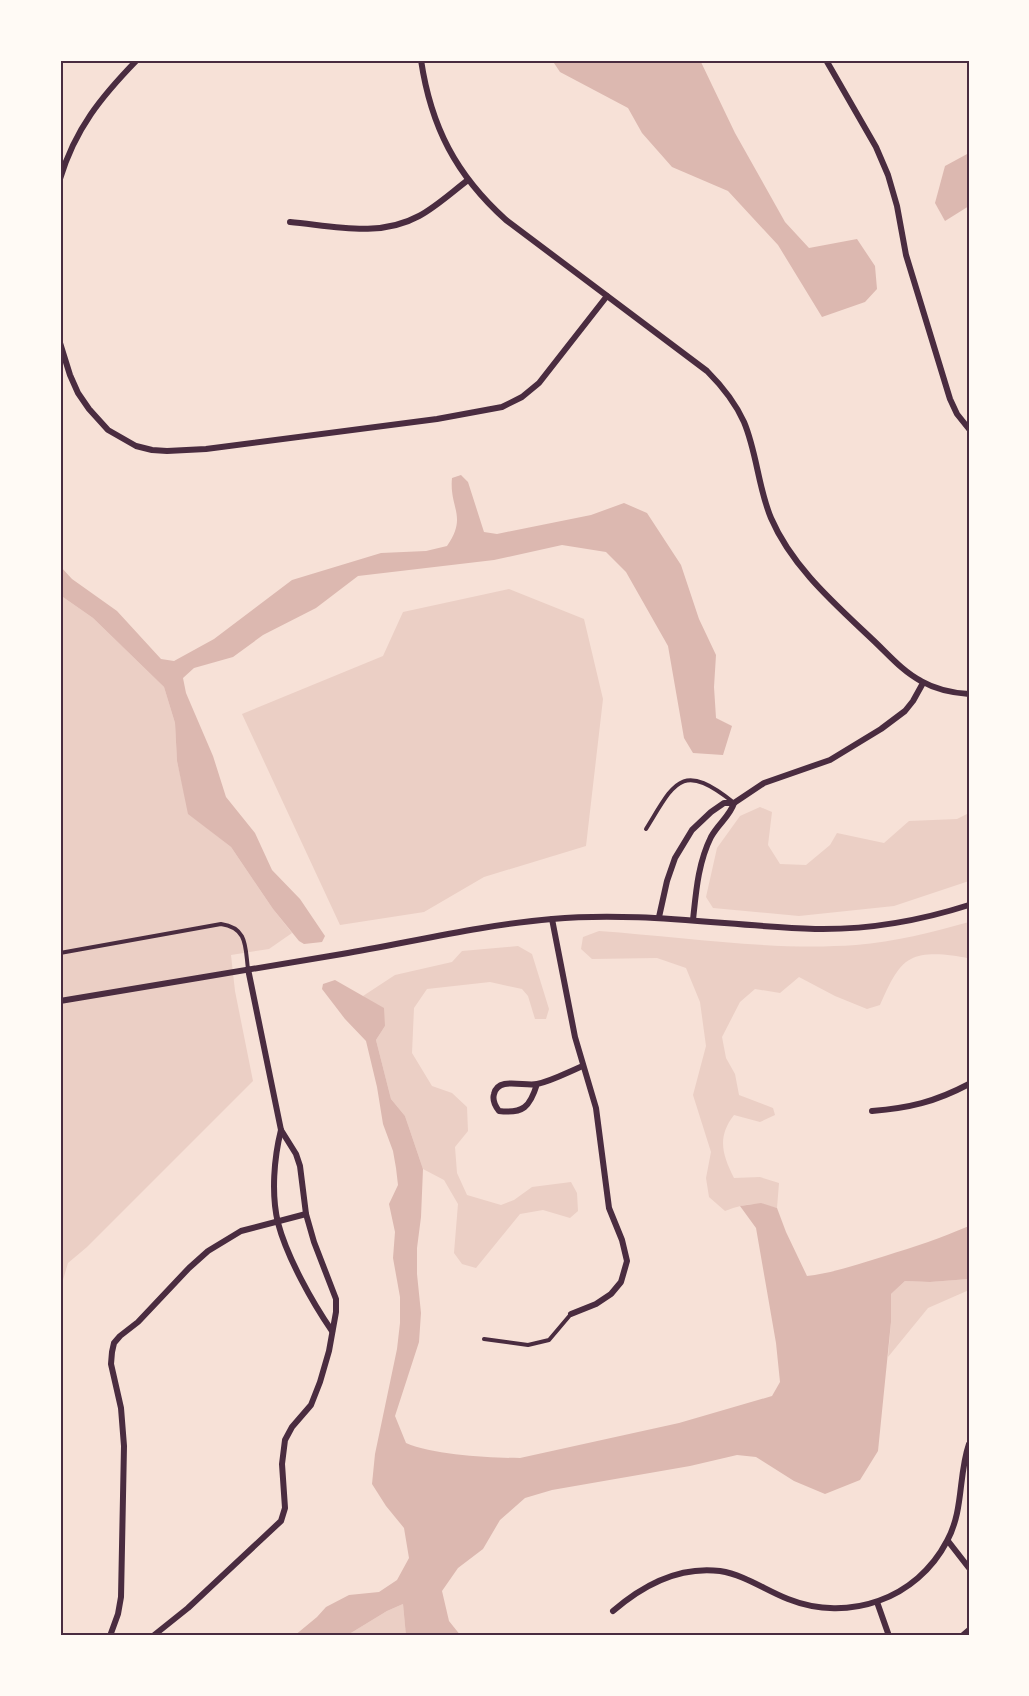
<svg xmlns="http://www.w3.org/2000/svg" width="1029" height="1696" viewBox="0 0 1029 1696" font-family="Raleway,sans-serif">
<rect width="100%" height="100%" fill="#f7e1d7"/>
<!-- green -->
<g fill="#ebcfc5">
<polygon points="509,589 584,619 603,699 586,846 484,877 424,912 340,925 242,714 383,656 403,612"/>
<polygon points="60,595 93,618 164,687 175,723 177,761 189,814 231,847 273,909 292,933 269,949 231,955 235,991 253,1081 87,1247 68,1263 60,1290"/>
<polygon points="760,807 772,812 768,845 780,864 806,865 830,845 837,833 884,843 909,821 957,819 969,813 969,881 894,906 799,916 713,908 706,897 717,848 740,816"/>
<path d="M969,922V961L967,958C952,955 925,951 911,959C896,966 887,990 880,1005L867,1009L835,996L799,977L780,993L755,989L740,1002L722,1037L726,1058L735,1074L739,1095L773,1108L775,1115L760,1122L734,1115C717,1137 722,1154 734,1178L760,1177L779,1183L777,1208C757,1202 745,1203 725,1211L709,1197L706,1178L711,1152L693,1095L706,1046L700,1002L686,968L657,958L592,959L581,949L583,937L599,931C684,937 771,951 856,945C895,942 932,932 969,922Z"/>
<polygon points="518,946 532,954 549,1009 546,1019 535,1019 528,996 522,989 490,982 427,989 414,1008 412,1053 432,1086 452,1093 467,1107 468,1131 455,1147 457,1173 467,1195 501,1205 514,1200 532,1187 571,1182 577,1193 578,1211 570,1218 543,1210 520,1214 476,1268 462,1264 454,1253 458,1204 444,1180 423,1169 405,1116 391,1099 376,1040 385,1026 363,996 395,975 452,962 462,951"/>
<polygon points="969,1279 969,1290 928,1308 888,1357 891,1322 891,1294 905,1281 930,1282"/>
<polygon points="403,1604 406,1636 346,1636 387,1611"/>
</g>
<!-- water -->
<g fill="#dcb8b0">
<polygon points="552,60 700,60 735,133 785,222 809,248 857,239 875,266 877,289 865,302 822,317 778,245 728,191 672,167 642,133 628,108 560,72"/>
<polygon points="969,153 969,206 945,221 935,203 945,166"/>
<path d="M461,475L468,482L484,532L497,534L591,515L624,503L647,513L681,565L699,619L716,655L714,687L716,718L732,726L723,755L693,753L684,738L668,646L626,572L606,552L562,545L494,560L358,576L316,608L263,635L233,657L194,668L183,678L186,693L213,756L226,797L255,833L272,870L300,899L325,936L322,942L304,944L299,941L273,909L231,847L188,814L177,761L175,723L164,687L93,618L60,595V566L72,579L117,611L161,659L174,661L214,639L292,580L381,553L426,551L447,546C468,516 449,508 452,478Z"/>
<path d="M335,980L384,1008L385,1026L376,1040L391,1099L405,1116L423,1169L421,1217L417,1248V1274L421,1313L419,1342L395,1416L406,1443C433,1455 490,1458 520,1458L679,1423L772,1396L780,1382L776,1343L756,1228L740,1206L761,1203L777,1208L786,1232L807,1276C833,1273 859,1264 885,1256C914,1247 941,1238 969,1226V1279L930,1282L905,1281L891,1294V1322L878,1451L860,1480L825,1494L794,1481L756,1457L737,1455L690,1466L552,1490L525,1498L500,1520L483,1549L458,1568L442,1591L449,1621L461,1636H406L403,1604L387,1611L346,1636H294L317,1617L326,1607L349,1595L379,1592L397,1580L409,1558L404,1528L386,1506L372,1484L375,1454L397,1349L400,1323V1297L393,1258L395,1232L389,1204L398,1185L396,1168L393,1151L383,1124L377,1087L366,1041L345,1019L322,989L323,984Z"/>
</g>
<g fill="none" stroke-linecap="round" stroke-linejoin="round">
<!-- service -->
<g stroke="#4a2c40" stroke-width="4">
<path d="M646,829C675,782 681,761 733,802"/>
<path d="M60,953L221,924C248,928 245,947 248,969"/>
<polyline points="484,1339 528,1345 549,1340 571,1314"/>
</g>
<!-- minor -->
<g stroke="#4a2c40" stroke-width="6">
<path d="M421,60C431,127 456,175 506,220L707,371C722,386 735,402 744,422C757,453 758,487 771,518C792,567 835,604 873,640C888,654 902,671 921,681C935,689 953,693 969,694"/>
<polyline points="826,60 876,147 888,175 897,206 906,255 950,399 957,414 969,429"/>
<path d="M60,179C75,129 101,97 137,60"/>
<path d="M290,222C333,226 379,238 419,216C436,207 452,192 468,180"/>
<polyline points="60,343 70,375 78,393 89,409 108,430 136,446 152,450 167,451 206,449 437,419 502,407 522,397 539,383 607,296"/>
<polyline points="659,917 667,881 675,858 692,830 711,812 724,803 734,803 764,783 830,760 881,729 905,711 913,701 923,683"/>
<polyline points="552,919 575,1037 596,1108 609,1208 622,1240 627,1261 621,1282 611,1294 596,1304 571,1314"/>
<path d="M693,920C696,892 698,863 711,837C718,824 730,816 734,803"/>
<path d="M60,1001C154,985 248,970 342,954C412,942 481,925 552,919C640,911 727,926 815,929C867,930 919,921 969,905"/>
<path d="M537,1084C530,1107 523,1114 499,1111C495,1106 492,1101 494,1094C498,1076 525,1087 537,1084C552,1081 568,1072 583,1066"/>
<path d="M872,1111C909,1108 935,1102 969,1084"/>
<path d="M281,1130C274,1158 271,1194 278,1223C287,1257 312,1302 332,1331"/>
<polyline points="948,1541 969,1568"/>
<polyline points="877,1602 889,1636"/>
<path d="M613,1611C643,1585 680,1566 720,1571C745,1575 765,1590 788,1599C848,1623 917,1599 947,1541C964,1510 958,1476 969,1444"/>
<polyline points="110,1636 118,1614 121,1597 124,1446 121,1408 111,1364 112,1352 114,1343 120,1336 138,1322 189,1268 208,1251 241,1231 306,1214"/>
<polyline points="153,1636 188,1608 281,1521 285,1508 282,1464 285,1440 292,1427 311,1405 320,1382 329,1351 336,1312 336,1299 314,1242 306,1214 300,1166 296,1154 281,1130 248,969"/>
<polyline points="962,1636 969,1630"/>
</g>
</g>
<!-- border -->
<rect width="1029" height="1696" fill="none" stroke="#fffaf5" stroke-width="123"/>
<rect x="62" y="62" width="906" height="1572" fill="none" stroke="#4a2c40" stroke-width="2"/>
</svg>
